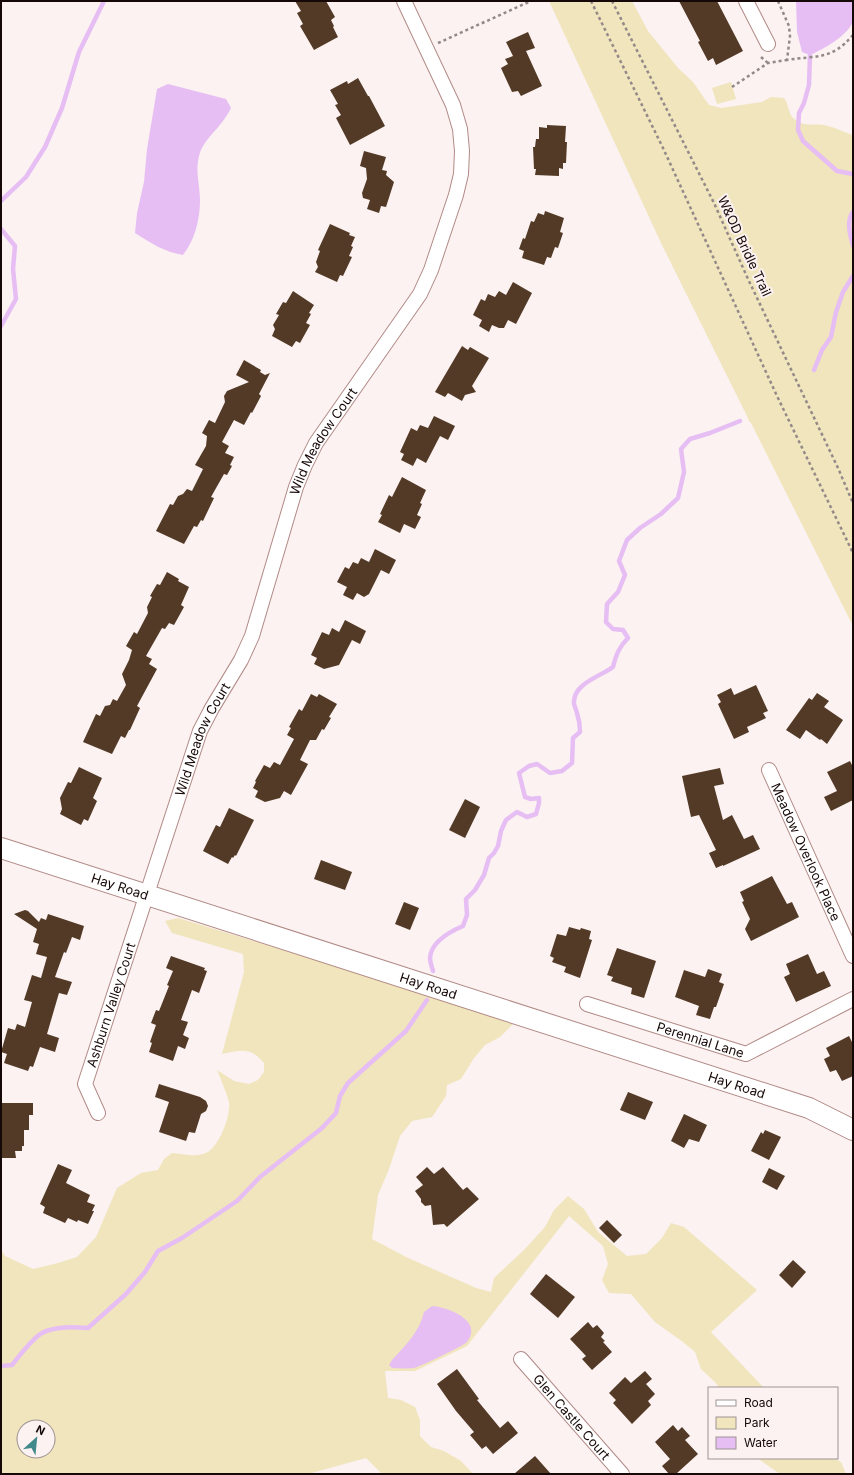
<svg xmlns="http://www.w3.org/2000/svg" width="854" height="1475" viewBox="0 0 854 1475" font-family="Inter,sans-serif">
<rect width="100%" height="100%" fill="#fbf2f1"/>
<!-- green -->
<g fill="#f0e5bc" fill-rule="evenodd">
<path d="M549,1H632L648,31L678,68L693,82L709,105L721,108L762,102L771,97L784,98C789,104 788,113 793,118C805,129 815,122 828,126C836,128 844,132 852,135L853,134V626L751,423L749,421L747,416L662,245Z"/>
<polygon points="731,82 736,99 717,104 712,88"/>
<path d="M178,918L516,1021L500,1037L485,1045L474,1058L461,1079L447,1085L446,1096L432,1117L412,1121L400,1136L389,1169L378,1195L372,1239L406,1257L476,1288L491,1292L494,1278L525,1249L545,1227L554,1210L568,1196L584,1209L598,1232L627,1256L646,1254L662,1238L671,1223L684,1227L757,1290L711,1332L764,1388H719L716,1383L701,1369L695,1352L683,1342L655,1322L631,1294L609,1293L602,1280L608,1264L603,1246L569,1216L467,1346L415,1371H385L388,1398L401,1400L415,1407L420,1420V1436L431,1447L444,1451L461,1461L473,1474H382L366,1458L308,1474H1V1250L5,1256L33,1269L58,1263L77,1257L96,1237L117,1188L141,1173L158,1170L164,1159L172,1153C184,1154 197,1158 208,1152C220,1144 231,1115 229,1102C226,1091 221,1080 217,1070L234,1081L249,1084L258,1080L264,1072V1063C261,1060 258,1056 254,1054C246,1048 231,1052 222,1054L244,972L243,954L172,933L165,921ZM24,1427H48V1451H24Z"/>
<polygon points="757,1458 834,1458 841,1462 846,1474 780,1474"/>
</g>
<!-- water -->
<g fill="#e6bef4">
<path d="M796,1H853C853,7 854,14 853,20C851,34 822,50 810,55L802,52L797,32Z"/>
<path d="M168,84L226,99L231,108C229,112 226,117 223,121C215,132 202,142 199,156C195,171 200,185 200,200C200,219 195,240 183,255C164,252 151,243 135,233L137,213L144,182L147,149L157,89Z"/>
<path d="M432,1306C448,1307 484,1321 467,1342C463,1346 421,1366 414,1368C407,1369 399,1368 392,1368L389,1365L392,1360C405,1346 420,1331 424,1312Z"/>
</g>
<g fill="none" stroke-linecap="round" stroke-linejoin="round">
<!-- stream -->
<g stroke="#e6bef4" stroke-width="4.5">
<polyline points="810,55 809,85 804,103 799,113 798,130 803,141 837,171 853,174"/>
<polyline points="1,201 26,177 45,147 62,108 79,52 104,1"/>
<path d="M853,212C846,221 850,235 853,246"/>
<polyline points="1,229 15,246 13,269 16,299 1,326"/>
<polyline points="814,370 822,350 831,337 836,312 843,292 853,276"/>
<path d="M433,971C432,967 430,962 430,958C431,942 449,932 463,926L467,915L466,899L475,890L484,875L489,858L494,853L498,846L501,831L506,820L517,812L527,817L536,814L539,803V798L531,799L525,797L519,773L529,766L537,764L550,773L562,771L572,763L573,738L580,732C580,725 579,719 577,713C576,709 573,704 574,701C575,683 601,676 613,667C616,655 619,647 628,638L623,630L613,629L606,622L607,604L618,592L625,575L619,561L627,540L640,528L661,514L678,498L684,472L681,449L690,439L710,433L740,421"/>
<path d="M1,1366L12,1365C19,1356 33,1338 42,1333C55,1326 74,1327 88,1328L126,1294L145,1272L158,1251L182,1238L237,1201L260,1177L322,1128L336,1113L340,1096L348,1083L406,1031L427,1000"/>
</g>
</g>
<!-- building -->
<g fill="#533a26">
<polygon points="295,1 326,1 335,17 331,20 334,26 333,27 338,37 314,50 300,26 303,24 297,13 301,11"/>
<polygon points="679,1 717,1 743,51 716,65 713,58 708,61 698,42 700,41"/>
<polygon points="528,32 535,48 526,51 542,86 521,96 518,91 512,92 501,68 508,64 505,59 513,56 506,42"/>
<polygon points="358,78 368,96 369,96 385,126 350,145 336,118 341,115 335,105 338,104 330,90 347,81 348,84"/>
<polygon points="547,125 566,126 565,142 567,142 566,163 563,163 563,169 559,168 559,176 535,175 536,169 534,169 533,147 535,147 536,139 539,139 539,127 547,128"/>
<polygon points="364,151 386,157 382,170 387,171 386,175 394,182 386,207 381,206 379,213 367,209 370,200 363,198 362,193 367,179 366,168 360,166"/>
<polygon points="545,211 564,218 560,232 563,233 558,248 555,247 551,258 547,257 544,265 522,258 524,251 519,249 523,238 525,239 531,221 534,222 538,213 544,215"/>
<polygon points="330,224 350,233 349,235 355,237 351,246 353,247 349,256 352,257 343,276 340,275 337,282 315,272 318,267 316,262 320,251 318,250"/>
<polygon points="513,282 532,293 516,324 508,320 504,328 499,328 492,325 489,332 479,326 482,320 473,315 481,299 485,301 488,294 495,297 499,291 506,295"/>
<polygon points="293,291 314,305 309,313 311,314 306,323 310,325 300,343 296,341 292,347 272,336 275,329 273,325 279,315 276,314 283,302 286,303"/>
<polygon points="462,346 468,350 470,347 489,358 472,386 476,392 465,395 462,401 448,393 445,397 435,392"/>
<polygon points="244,360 261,370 260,372 265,375 270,373 259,394 261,396 252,413 251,412 244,425 234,420 222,442 229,446 225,453 234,457 230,465 232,466 227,475 224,474 211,497 214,498 203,521 201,520 197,527 194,526 184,544 156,531 170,504 173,505 178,496 183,494 187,489 192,491 203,469 195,465 206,446 207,436 202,433 209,420 215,423 225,402 224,396 227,391 249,382 236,375"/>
<polygon points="434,416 455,426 448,440 440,436 426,463 417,458 413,466 401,460 404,454 400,452 411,428 417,431 420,425 428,428"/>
<polygon points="402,477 426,490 420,503 422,504 417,515 421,517 415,529 404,524 400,533 378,522 382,515 380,514 389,495 392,497"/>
<polygon points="375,549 396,560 389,574 381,570 369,594 364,597 357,593 353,600 343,595 347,587 337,582 345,567 349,569 353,562 358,564 361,558 369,562"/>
<polygon points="167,572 179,579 178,581 189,587 181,605 184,607 174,625 169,623 165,629 162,628 146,656 152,659 149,664 157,669 137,706 140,708 130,730 129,730 125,738 121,736 112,754 83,742 96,714 100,716 105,706 110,705 113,699 117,701 126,685 122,674 129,660 132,650 126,646 134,632 137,634 148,613 147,607 152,597 150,596 157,584 160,585"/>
<polygon points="345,620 366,631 360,644 352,640 339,665 324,669 314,664 317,658 311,655 322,632 329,635 332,628 339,632"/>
<polygon points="756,685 768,711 763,713 766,718 747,727 749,732 734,739 718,704 721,702 717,695 731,688 734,695"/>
<polygon points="817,693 829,701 824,707 843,720 827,744 821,739 820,740 806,730 800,739 786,730 809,698 812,700"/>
<polygon points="311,694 317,697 319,694 337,704 329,717 331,718 324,730 322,729 316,740 310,740 300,760 308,764 291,795 284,791 280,798 265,802 255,797 258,791 253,788 256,782 255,781 264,765 270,768 274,762 280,765 294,739 287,735 291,728 289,727 299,709 302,711"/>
<polygon points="850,761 853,767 853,800 831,811 824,797 837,791 827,772"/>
<polygon points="79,767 102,778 93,798 97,801 88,821 84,819 81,825 60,814 62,809 60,798 68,782 71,783"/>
<polygon points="720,768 724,784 714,786 723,820 732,815 744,839 753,835 760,849 723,866 723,865 716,868 709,853 716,850 699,815 691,817 682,776"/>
<polygon points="465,799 480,807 465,838 449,830"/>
<polygon points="229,808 254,820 236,856 235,855 233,858 232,857 228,864 203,851 216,825 220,827"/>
<polygon points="321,860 352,872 345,890 314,879"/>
<polygon points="772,876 787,904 792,902 799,917 751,941 745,929 750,919 742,902 744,901 740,892"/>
<polygon points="404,902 419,908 410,930 395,924"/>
<polygon points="25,910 28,911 39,922 41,918 46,920 48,914 84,926 80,940 72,937 66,953 64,952 55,977 72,982 67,995 59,993 47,1034 59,1038 55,1052 40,1047 33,1067 30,1066 28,1071 4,1063 7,1054 1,1052 8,1028 15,1030 17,1024 25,1027 32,1002 24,1000 32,975 41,978 47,957 36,954 39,944 33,942 37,929 14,914"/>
<polygon points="569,927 580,930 581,928 591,931 589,939 592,940 580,978 564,972 566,967 552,962 554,958 550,956 557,934 566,936"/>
<polygon points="617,948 656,961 644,998 631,994 632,988 611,981 613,977 607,975"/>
<polygon points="808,954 817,974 824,971 831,986 796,1002 784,977 790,974 786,964"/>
<polygon points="171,956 205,968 204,970 207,971 199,993 192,990 181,1020 188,1022 183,1035 189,1038 185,1049 178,1046 173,1061 149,1052 152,1043 150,1042 156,1025 151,1023 156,1010 159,1011 169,986 167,985 173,971 166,968"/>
<polygon points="708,969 722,974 719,982 724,984 716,1007 714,1007 710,1019 696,1015 699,1006 675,997 684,970 705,977"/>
<polygon points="849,1036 853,1044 853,1076 842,1081 836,1070 830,1072 824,1059 830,1056 826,1048"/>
<polygon points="159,1084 200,1097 206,1101 208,1106 206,1111 201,1114 195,1133 189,1132 186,1141 159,1132 169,1102 155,1097"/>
<polygon points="628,1092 653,1102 645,1120 620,1110"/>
<polygon points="1,1103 33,1103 33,1115 29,1115 29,1130 24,1130 24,1146 22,1146 22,1151 15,1151 16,1158 1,1158"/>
<polygon points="684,1114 707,1125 699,1142 689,1139 684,1148 671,1141"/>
<polygon points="765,1130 781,1137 769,1160 751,1151 761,1132 763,1134"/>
<polygon points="58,1164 72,1170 66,1183 90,1195 87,1202 95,1205 92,1211 94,1211 88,1224 78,1220 77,1222 68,1218 65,1223 43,1213 45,1207 40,1204"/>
<polygon points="427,1167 434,1174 443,1167 463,1190 467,1187 479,1199 447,1227 444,1224 433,1225 431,1205 425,1206 421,1202 421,1199 415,1191 423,1185 416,1177"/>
<polygon points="769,1168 785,1176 777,1190 762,1182"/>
<polygon points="607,1220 622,1235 614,1243 599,1228"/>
<polygon points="793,1260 806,1272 792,1288 779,1275"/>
<polygon points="546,1274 575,1297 558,1318 530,1294"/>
<polygon points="588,1322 593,1328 597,1325 604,1333 601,1337 605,1341 603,1342 612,1352 592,1370 582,1359 586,1356 570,1339"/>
<polygon points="457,1369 479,1399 477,1400 500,1428 508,1421 518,1433 493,1454 486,1446 482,1449 470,1435 474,1432 456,1411 437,1384"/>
<polygon points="645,1371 652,1379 646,1384 655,1394 648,1401 651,1405 632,1424 613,1403 616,1400 609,1393 625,1377 631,1383"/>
<polygon points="673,1425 678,1431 682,1427 690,1436 685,1440 698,1454 676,1474 669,1474 662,1466 670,1459 655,1442"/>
<polygon points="535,1456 551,1474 514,1474"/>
</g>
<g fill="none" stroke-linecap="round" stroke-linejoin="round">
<defs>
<g id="street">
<polyline points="746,1 768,44"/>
<path id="s1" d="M769,770L853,956"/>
<path id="s2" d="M587,1004L746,1054L853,999"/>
<path id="s3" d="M98,1113L85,1084L200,731L212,708L241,660L252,636L296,487L305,465L316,443L420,294L431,270L456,195L461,174L462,151L460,129L453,105L404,1"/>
<path id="s4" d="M521,1359L622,1474"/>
</g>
<g id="secondary">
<path id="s5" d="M1,848L809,1108L853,1130"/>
</g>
</defs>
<!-- street casing -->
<use href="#street" stroke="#b18a86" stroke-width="16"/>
<!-- secondary casing -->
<use href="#secondary" stroke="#b18a86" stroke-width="22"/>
<!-- path -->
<g stroke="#948988" stroke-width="2.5" stroke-dasharray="3 3" stroke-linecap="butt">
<polyline points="591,1 663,148 777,396 853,553"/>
<polyline points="612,1 714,203 748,279 838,468 853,503"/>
<path d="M778,1L789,26L790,36L787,60C816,55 831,61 853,35"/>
<polyline points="438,43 531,1"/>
<polyline points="761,57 768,63"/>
<polyline points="732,87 768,63 787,60"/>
</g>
<!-- street -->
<use href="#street" stroke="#fff" stroke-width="14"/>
<!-- secondary -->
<use href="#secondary" stroke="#fff" stroke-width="20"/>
</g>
<g text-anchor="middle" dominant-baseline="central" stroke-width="4" stroke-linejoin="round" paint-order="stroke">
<!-- street labels -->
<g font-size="13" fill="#160807" stroke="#fbf2f1">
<text transform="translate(745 246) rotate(65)">W&amp;OD Bridle Trail</text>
<text stroke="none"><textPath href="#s3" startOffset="720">Wild Meadow Court</textPath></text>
<text stroke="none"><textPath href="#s3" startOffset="396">Wild Meadow Court</textPath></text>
<text stroke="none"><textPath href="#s1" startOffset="90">Meadow Overlook Place</textPath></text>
<text stroke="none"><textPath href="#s5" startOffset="125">Hay Road</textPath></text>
<text stroke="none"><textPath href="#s5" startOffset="449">Hay Road</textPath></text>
<text stroke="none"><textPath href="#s3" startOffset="115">Ashburn Valley Court</textPath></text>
<text stroke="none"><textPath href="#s2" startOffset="119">Perennial Lane</textPath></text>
<text stroke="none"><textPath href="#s5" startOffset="773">Hay Road</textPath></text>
<text stroke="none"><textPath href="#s4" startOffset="77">Glen Castle Court</textPath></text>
</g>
</g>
<!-- border -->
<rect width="854" height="1475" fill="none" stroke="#160807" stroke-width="4"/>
<!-- legend -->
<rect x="708" y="1387" width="130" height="72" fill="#fbf2f1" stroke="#9f9493"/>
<rect x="716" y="1400" width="20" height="6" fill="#ffffff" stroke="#9f9493"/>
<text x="744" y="1407" font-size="12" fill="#160807">Road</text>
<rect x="716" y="1417" width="20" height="12" fill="#f0e5bc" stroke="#9f9493"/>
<text x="744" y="1427" font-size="12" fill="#160807">Park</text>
<rect x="716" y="1437" width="20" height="12" fill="#e6bef4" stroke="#9f9493"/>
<text x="744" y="1447" font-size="12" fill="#160807">Water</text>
<!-- north arrow -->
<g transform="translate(36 1439) rotate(27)"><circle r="19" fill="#fbf2f1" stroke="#9f9493"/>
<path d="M0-3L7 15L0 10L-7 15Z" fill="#41898a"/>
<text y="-6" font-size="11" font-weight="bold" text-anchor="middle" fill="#160807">N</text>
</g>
</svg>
